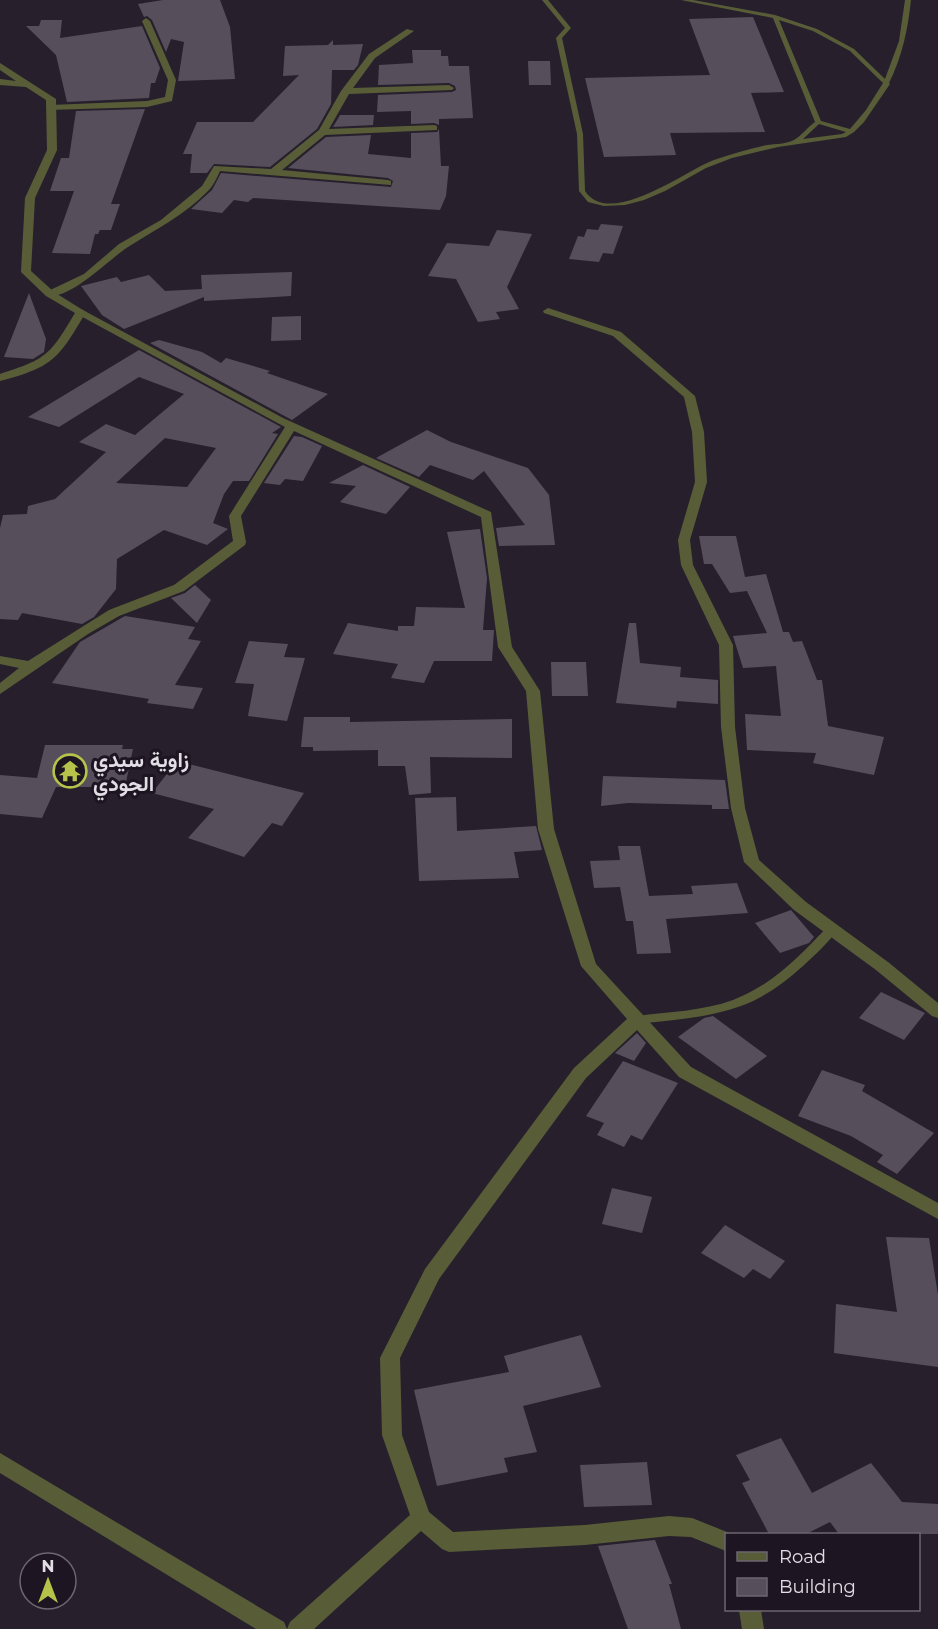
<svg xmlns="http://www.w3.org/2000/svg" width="938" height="1629" viewBox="0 0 938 1629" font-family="Montserrat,Vazirmatn,sans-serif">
<rect width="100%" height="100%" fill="#27202c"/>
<!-- building -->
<g fill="#574e5c" fill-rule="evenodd">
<polygon points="163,0 220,0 230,27 235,79 178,81 184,42 171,39 166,52 152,20 147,16 144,17 138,4"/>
<polygon points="753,17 784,92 751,93 765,132 670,133 676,155 604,157 585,78 710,75 689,19"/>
<polygon points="41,20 62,20 60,38 142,26 160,68 155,83 151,83 149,98 67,102 56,55 26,26 39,26"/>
<polygon points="333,40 333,45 363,44 358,65 354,70 332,70 331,104 317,129 270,167 214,164 207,173 190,173 192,154 183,154 197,122 253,122 299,75 283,76 285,46 328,45"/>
<polygon points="412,50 441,50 441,56 448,56 449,66 469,66 473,118 439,119 439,125 434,123 411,124 411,111 377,112 378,95 452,92 456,90 455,86 449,83 378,85 379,65 413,63"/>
<polygon points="528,61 550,61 551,85 529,85"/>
<polygon points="145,109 111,204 120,204 111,230 100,230 98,234 95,234 90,254 52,253 74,191 50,191 61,158 69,158 76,111"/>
<polygon points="340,115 374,115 373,125 333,127"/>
<polygon points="439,129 441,166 449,166 446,196 440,210 253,198 248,202 234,200 222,213 191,209 212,190 221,173 391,187 393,181 388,178 288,168 326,137 371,135 368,154 411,158 411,133 437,132"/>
<polygon points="601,224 623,226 613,254 603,253 599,262 569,259 578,236 584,237 587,229 598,230"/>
<polygon points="497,230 532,234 507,287 519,309 496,312 500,319 478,322 456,279 428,276 447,243 489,246"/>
<polygon points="292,272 291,296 204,301 204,297 124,329 102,315 81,286 117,277 121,282 149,275 165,291 202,289 201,275"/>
<polygon points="29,293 46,339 44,352 33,359 4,357"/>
<polygon points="301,316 301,340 271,341 272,317"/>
<polygon points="159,340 202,352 221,363 226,358 270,371 267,373 328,394 292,420 150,343"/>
<path d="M139,350L281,427L272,433L278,434L249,481H233L224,494L213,523L228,529L207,545L164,530L117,559L116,589L94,617L82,624L22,613L18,620L0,619V528L3,515L27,514L28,506L55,499L106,452L79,442L106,424L135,435L184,394L139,377L59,427L28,417ZM165,438L216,448L187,487L116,483Z"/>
<polygon points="427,430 451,442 528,468 549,495 555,545 499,546 496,528 525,525 484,471 473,480 430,465 419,477 376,458"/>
<polygon points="294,436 302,437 322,446 303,481 285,479 280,485 264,483"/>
<polygon points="363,465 410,487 386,514 340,502 356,486 329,483"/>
<polygon points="480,529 487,578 483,630 494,630 492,661 434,661 424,683 391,678 398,664 333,654 348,623 398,631 398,626 414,626 416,607 465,608 447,532"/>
<polygon points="699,536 736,536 745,577 766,574 783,632 789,632 793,642 802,641 817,680 822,680 828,726 884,737 874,775 813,763 816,753 747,750 745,714 781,716 776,666 743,668 733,636 767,633 747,591 730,593 712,564 704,564"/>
<polygon points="195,585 211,600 197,623 171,598 185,593"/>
<polygon points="125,616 195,627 188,639 201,641 175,685 203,688 193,709 147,703 149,699 52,683 80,642"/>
<polygon points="629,623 636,623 640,663 681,667 680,677 718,680 718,704 677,701 676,708 616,703"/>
<polygon points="249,641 288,644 284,657 305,658 287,721 248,716 254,684 235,683"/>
<polygon points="551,662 586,662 588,696 552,696"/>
<polygon points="304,717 350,717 350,722 512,719 512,758 430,757 431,793 409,795 405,766 378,766 378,750 313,751 313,747 301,747"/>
<polygon points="45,745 123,745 122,749 133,749 125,787 56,787 42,818 0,814 0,775 37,778"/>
<polygon points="177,761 304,793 282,826 272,823 244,857 188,838 214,809 152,793"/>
<polygon points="603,776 725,780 729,809 712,809 712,805 628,803 601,806"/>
<polygon points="456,797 457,831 536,826 542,850 514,852 519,878 419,881 415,798"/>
<polygon points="618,846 640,846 649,896 693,894 691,886 737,883 748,913 666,919 671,953 637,954 633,921 626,921 620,887 594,888 590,861 620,860"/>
<polygon points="791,910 814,937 809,943 780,953 755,923"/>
<polygon points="881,992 925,1013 904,1040 859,1018"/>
<polygon points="713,1016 767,1056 736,1079 678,1037 704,1018"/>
<polygon points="637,1033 646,1043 634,1061 615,1053"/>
<polygon points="623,1061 678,1083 642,1140 631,1135 624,1147 597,1135 604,1123 586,1116"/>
<polygon points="822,1070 865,1085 862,1091 934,1133 897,1174 877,1162 883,1155 851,1136 798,1116"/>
<polygon points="612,1188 652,1197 642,1233 602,1224"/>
<polygon points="725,1225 785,1261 770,1279 753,1269 744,1278 701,1253"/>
<polygon points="886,1237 929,1238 938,1295 938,1367 834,1353 836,1304 897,1312"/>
<polygon points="581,1335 601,1387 523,1406 537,1452 504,1458 508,1472 437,1486 414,1390 509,1372 504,1356"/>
<polygon points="781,1438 812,1493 871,1463 902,1502 938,1504 938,1534 839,1534 830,1522 806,1534 769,1534 742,1483 750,1480 736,1455"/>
<polygon points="647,1462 652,1505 584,1507 580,1465"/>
<polygon points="655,1540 672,1584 669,1584 681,1629 628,1629 598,1546"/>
</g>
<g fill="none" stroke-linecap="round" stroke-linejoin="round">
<!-- service -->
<g fill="#585d38" fill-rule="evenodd">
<path d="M542,0H548L571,28L562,38L583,134L585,191C610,229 686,170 714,160C731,154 749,149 767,145C775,144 787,144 794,140C801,136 808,127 815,122L773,18L681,0H693L775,15L817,29L854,49L885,79L899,41L905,0H911C908,29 902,57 889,83L890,84L864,122L854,132L846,137L778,147L732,158L706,168L665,191L644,200L625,205L604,206L588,202L579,191L577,134L556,38L565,28ZM779,20L813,31L850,51L883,83L866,110L850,129L821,121ZM819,124L846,132L842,134L803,139Z"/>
<path d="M832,925L836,926L838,929C828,943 815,955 803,966C785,982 764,998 741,1006C708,1018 672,1020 637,1024L633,1023L631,1020L633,1017L637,1016C668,1012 703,1011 733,1000C771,986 801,955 828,926Z"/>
</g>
<!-- minor -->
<g fill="#585d38" fill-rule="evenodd">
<polygon points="146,18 150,21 176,80 172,101 147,107 48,110 46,108 51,105 147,101 165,97 168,80 142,21"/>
<path d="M407,29L414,31L375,58L353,88L449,85L454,88L452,90L349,94L329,129L434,125L437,126V130L325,135L282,170L388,180L391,181V185L220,171C217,178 213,186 208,191C185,215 156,229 128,247C109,259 71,300 46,296V292L84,274L119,244L161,220L202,186L214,166L271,169L319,130L341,91L369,54Z"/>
<polygon points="548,308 621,332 695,396 704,432 707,482 690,540 693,565 733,645 735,727 745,808 759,860 806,902 888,962 938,1003 938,1018 932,1016 876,970 794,910 744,862 731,808 721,727 719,645 681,565 678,540 695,482 692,432 684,397 613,336 544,313 543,311"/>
<polygon points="81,309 283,418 491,512 512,647 540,691 554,829 596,964 691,1067 938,1203 938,1219 679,1077 637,1030 586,1078 439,1279 400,1358 402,1435 429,1512 453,1532 585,1525 669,1516 692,1518 732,1534 726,1534 726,1551 691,1537 669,1536 585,1545 449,1552 442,1549 421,1531 314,1629 287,1629 290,1622 410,1515 382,1435 380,1358 425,1269 574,1068 627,1019 581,966 538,829 526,691 498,647 481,517 294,431 241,516 246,542 245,545 184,591 119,616 88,634 0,694 0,683 19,668 0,664 0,656 28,661 109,610 174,585 233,541 229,516 285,427 77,314 77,310"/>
<polygon points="0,1453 284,1622 287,1629 256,1629 0,1473"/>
<polygon points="739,1610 761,1610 764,1629 742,1629"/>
</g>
<!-- tertiary -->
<path fill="#585d38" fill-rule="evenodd" d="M0,63L56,99L57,150L35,198L31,271L54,292L86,312C59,358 54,367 0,381V374C47,359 50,355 75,313L46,296L21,272L25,198L47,150L46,100L26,87L0,85V79L16,81L0,70Z"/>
</g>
<!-- icons -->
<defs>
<symbol id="temple-ring" viewBox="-11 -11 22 22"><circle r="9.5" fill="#1d1622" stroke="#b6c249" stroke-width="1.5"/><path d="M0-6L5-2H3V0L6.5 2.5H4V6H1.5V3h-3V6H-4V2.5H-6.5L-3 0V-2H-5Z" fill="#b6c249"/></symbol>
</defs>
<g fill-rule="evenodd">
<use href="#temple-ring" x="51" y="752" width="38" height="38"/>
</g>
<g text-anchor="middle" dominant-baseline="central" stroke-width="6" stroke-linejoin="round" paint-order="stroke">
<!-- poi labels -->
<g font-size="21" font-weight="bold" fill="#e2dee6" stroke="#1d1622" text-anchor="start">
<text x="93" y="759">زاوية سيدي<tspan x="93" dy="24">الجودي</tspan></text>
</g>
</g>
<!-- legend -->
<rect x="725" y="1533" width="195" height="78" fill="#1d1622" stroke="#6c6670" stroke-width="1.5"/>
<rect x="737" y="1552" width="30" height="9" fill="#585d38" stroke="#6c6670" stroke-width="1.5"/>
<text x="779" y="1563" font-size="18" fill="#e2dee6">Road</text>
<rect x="737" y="1578" width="30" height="18" fill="#574e5c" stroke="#6c6670" stroke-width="1.5"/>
<text x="779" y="1593" font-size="18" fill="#e2dee6">Building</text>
<!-- north arrow -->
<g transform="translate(48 1581)"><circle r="28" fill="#1d1622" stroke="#6c6670" stroke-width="1.5"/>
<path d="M0-4.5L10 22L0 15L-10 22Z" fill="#b6c249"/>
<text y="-9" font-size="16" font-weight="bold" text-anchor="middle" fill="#e2dee6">N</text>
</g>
</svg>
